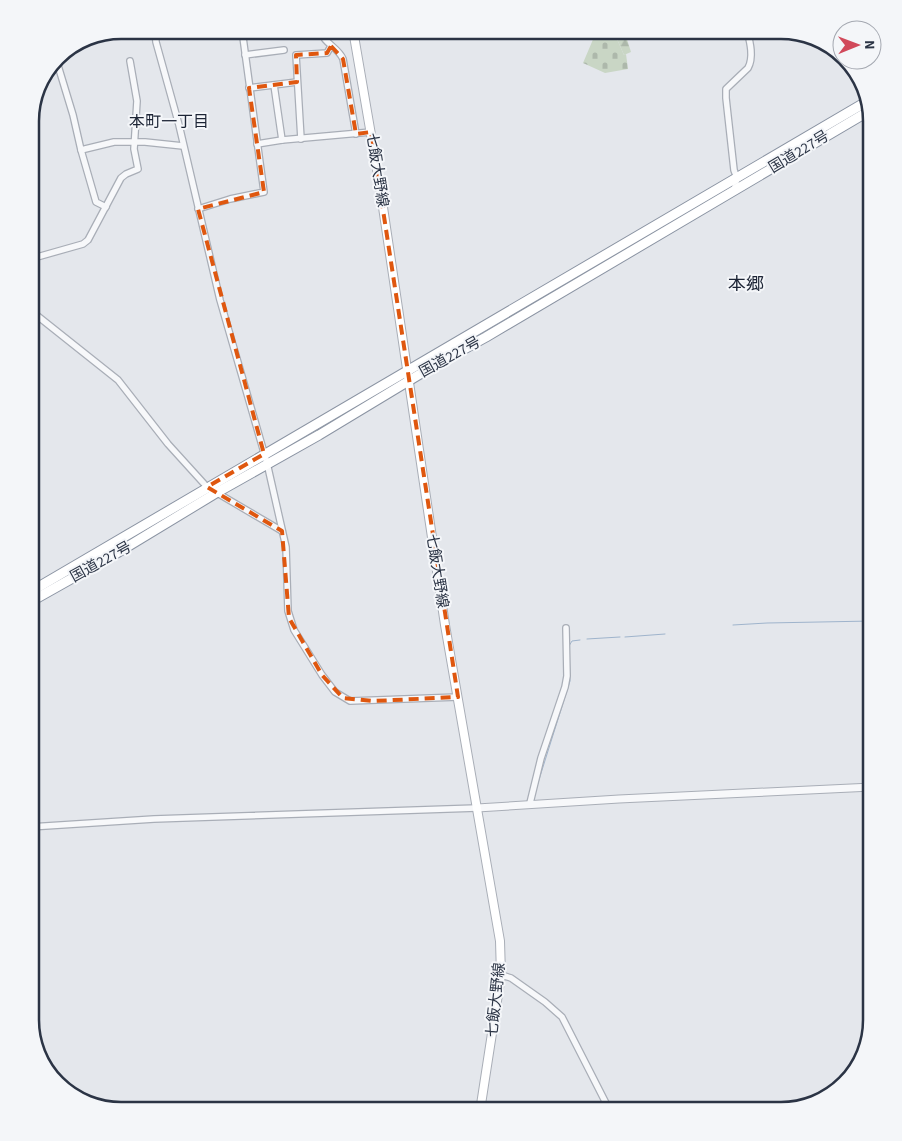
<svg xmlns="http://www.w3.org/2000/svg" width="902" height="1141" viewBox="0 0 902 1141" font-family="'Source Sans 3','Noto Sans JP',sans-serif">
<defs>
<pattern id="forest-firs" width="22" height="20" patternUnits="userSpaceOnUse" patternTransform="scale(1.25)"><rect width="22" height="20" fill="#c9d6c5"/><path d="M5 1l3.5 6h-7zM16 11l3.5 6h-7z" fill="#adb8ab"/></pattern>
<pattern id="cemetery-stones" width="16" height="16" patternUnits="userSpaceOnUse" patternTransform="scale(1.25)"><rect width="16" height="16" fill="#c9d6c5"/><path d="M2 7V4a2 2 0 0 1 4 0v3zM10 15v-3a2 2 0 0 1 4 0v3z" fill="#adb8ab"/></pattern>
</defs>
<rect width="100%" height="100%" fill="#e4e7ec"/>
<!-- forest -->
<polygon fill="url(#forest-firs)" points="613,30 624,30 631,52 624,55"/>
<!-- cemetery -->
<polygon fill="url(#cemetery-stones)" points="597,30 613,30 624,55 626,54 628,69 605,73 583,63"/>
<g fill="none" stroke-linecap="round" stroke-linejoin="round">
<!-- stream -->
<g stroke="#9fb4cc" stroke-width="1">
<polyline points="733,625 767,623 872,621"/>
<polyline points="625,637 665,634"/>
<polyline points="587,639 620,637"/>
<polyline points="537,786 570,681 569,646 572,641 580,640"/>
</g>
<defs>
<g id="minor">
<polyline points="155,30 156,42 179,125 220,300 267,463 286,547 288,611 294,630 322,675 335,692 350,701 458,697"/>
<path d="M320,30C324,44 338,47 343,59L356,134"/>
<polyline points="245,55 284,50"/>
<polyline points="56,59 73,115 81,150 96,202 106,207"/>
<polyline points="274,85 282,140"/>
<polyline points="249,88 297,82"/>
<polyline points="301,139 296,55 327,53 331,46"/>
<polyline points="257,144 282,140 371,132"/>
<polyline points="81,150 114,142 145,142 183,146"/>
<path d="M734,191L737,178L734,170L726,98V89L748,68C754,57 750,42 747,30"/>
<polyline points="198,209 230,199 264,192 242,30"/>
<polyline points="30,259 83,244 88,240 121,178 126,174 138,169 134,149 137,101 130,61"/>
<polyline points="30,310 118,380 168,444 207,487 282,531"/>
<polyline points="530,803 541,758 565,687 567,676 566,628"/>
<polyline points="30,827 154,819 477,808"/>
<polyline points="501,975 511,978 545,1002 562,1017 610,1111"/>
</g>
<polyline id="tertiary" points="477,808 619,799 872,787"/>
<polyline id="secondary" points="353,30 380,187 445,625 500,941 501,975 480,1111"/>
<g id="trunk">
<polyline points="30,592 866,102"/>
<polyline points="30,602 117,553 216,493 319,435 430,368 486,337 869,111"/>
</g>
</defs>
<!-- minor casing -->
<use href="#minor" stroke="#a9aeb7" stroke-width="8"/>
<!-- tertiary casing -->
<use href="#tertiary" stroke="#a9aeb7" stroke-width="9"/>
<!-- secondary casing -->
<use href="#secondary" stroke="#a9aeb7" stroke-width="10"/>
<!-- trunk casing -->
<use href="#trunk" stroke="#8b94a3" stroke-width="11"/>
<!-- minor -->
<use href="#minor" stroke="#f7f8fa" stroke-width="5.5"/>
<!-- tertiary -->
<use href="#tertiary" stroke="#f7f8fa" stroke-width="7"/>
<!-- secondary -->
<use href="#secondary" stroke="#fff" stroke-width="8"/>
<!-- trunk -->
<use href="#trunk" stroke="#fff" stroke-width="9"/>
</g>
<!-- marked area -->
<path fill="none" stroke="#df570f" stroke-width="4" stroke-dasharray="10 6" stroke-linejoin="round" d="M331,46L343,59L356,134L371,132L458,697L374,701L343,698L322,675L289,618L282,531L207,487L264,454L198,209L264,192L249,88L297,82L296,55L327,53Z"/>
<g text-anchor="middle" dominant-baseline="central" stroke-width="4" stroke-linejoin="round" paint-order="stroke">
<!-- street labels -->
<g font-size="15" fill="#2b3445" stroke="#f4f6f9">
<text transform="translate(799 152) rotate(-31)">国道227号</text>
<text transform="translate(377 170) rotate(81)">七飯大野線</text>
<text transform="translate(450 357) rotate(-29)">国道227号</text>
<text transform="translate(101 562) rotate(-29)">国道227号</text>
<text transform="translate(437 571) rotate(81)">七飯大野線</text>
<text transform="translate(496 1000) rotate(-84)">七飯大野線</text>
</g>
<!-- neighbourhood labels -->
<g font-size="16" fill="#1d2536" stroke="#f4f6f9">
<text x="169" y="122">本町一丁目</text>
</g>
<!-- quarter labels -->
<g font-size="18" fill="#1d2536" stroke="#f4f6f9">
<text x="746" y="284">本郷</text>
</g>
</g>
<!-- crop -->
<path d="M0 0H902V1141H0ZM121 39H781A82 82 0 0 1 863 121V1020A82 82 0 0 1 781 1102H121A82 82 0 0 1 39 1020V121A82 82 0 0 1 121 39Z" fill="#f4f6f9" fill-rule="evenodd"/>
<path fill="none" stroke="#2b3445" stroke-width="2.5" d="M121 39H781A82 82 0 0 1 863 121V1020A82 82 0 0 1 781 1102H121A82 82 0 0 1 39 1020V121A82 82 0 0 1 121 39Z"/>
<!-- north arrow -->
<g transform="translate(857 45) rotate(89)"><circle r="24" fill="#f4f6f9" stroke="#a4a8b1"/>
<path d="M0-4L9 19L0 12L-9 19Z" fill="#d1495b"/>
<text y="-8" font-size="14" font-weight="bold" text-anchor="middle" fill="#2b3445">N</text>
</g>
</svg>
